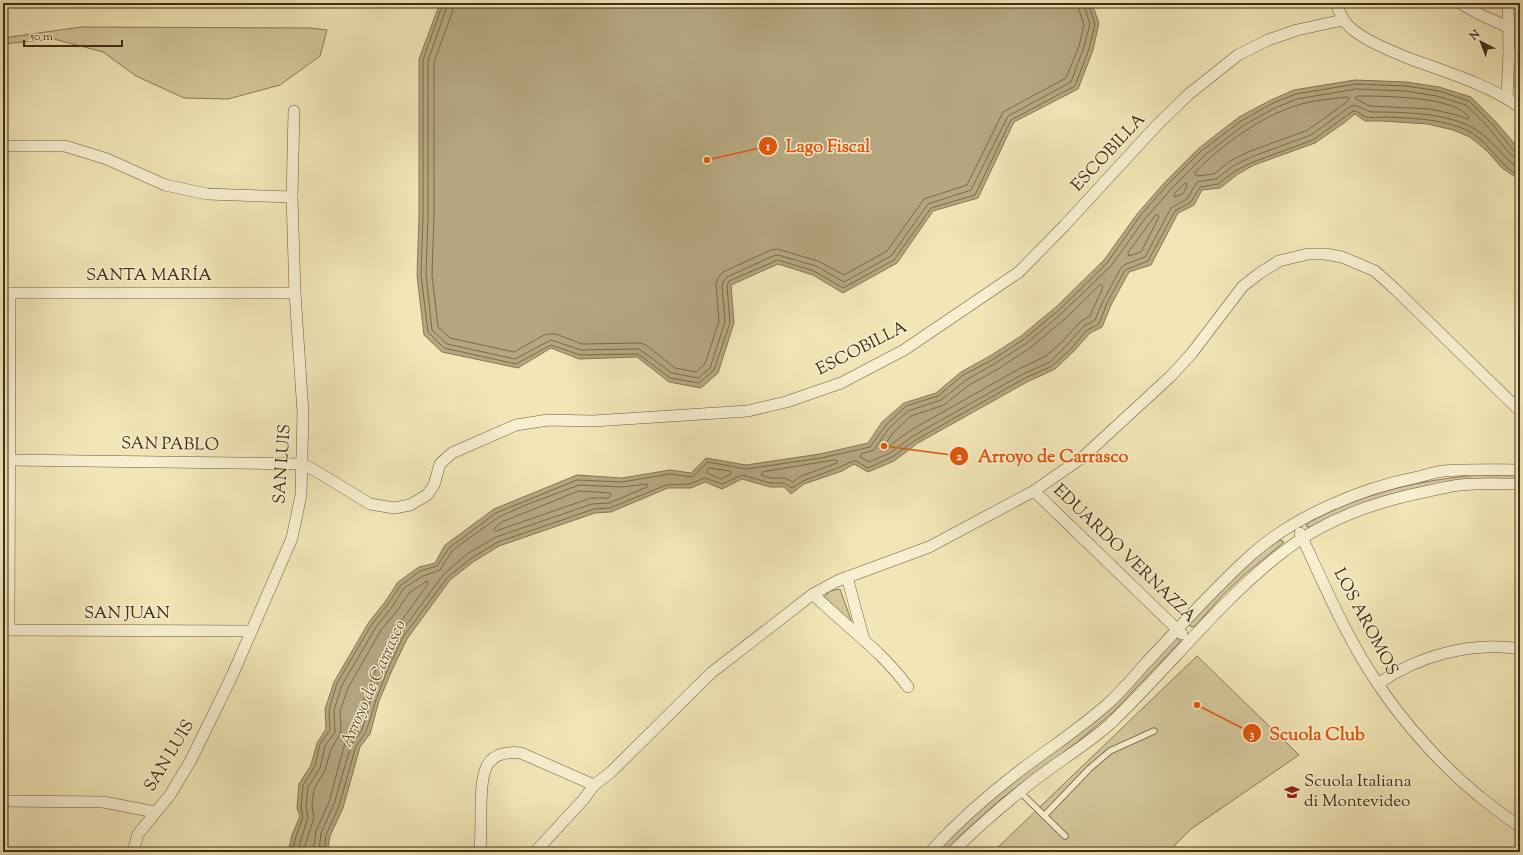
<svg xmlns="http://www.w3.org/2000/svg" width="1523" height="855" viewBox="0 0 1523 855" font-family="'Sorts Mill Goudy',serif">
<rect width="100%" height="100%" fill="#f2e6b7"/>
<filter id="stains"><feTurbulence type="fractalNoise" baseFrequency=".005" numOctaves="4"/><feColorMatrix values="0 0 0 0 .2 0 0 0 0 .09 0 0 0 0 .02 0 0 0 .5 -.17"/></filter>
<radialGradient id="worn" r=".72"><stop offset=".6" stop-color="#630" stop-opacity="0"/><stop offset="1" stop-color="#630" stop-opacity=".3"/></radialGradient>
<!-- green -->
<g fill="#d4c79c" stroke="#8a7a59">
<polygon points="81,27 310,28 327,30 320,56 280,85 228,99 184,98 136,76 103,52 54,39 3,44 3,38"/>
<path d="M1479,475L1520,476V482L1497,480L1347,510L1312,527H1307L1306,526L1309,522C1364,493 1418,480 1479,475Z"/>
<path d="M1279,540L1283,541L1284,542L1243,576L1223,595L1194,627L1190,626V624C1214,595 1248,561 1279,540Z"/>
<polygon points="840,589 852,623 824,597 830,591"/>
<polygon points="1177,638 1181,641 1112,713 1076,743 1001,799 960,836 944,852 937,852 977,812"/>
<polygon points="1197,656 1299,755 1191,829 1168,852 993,852"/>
</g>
<!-- water -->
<g fill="#b5a780" stroke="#867656">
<polygon points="440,3 911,3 938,5 961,3 1088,3 1092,4 1099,23 1093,50 1078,89 1014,122 978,198 933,211 897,263 843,293 813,275 778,264 731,285 734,323 718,373 701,388 669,382 637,357 579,359 551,348 518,368 442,352 424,335 417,275 419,217 419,59"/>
<polygon points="1355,80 1406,82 1439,87 1471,97 1496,122 1520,150 1520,180 1502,168 1487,151 1470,137 1453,130 1428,124 1383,121 1365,121 1355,114 1344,123 1315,143 1254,165 1238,174 1220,188 1202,190 1194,205 1178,213 1151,265 1129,272 1111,305 1102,327 1090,333 1074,351 1055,369 1027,382 918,443 894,461 868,472 854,464 842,471 804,484 791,494 784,487 770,487 742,479 722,489 705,482 691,488 668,488 611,512 595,513 499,546 473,562 450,580 407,639 393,668 379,701 370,734 360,747 343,808 330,836 327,852 288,852 292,835 300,816 297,808 299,784 311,765 317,743 326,729 325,709 334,682 369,622 385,602 398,582 419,567 435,563 445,545 494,509 577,475 622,478 670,470 691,473 706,458 746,465 820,454 868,443 882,422 904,403 936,393 961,372 990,356 1021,336 1056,307 1104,260 1137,214 1165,182 1199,148 1239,117 1271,100 1294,90"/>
</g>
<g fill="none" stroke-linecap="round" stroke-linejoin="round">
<!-- shore -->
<g stroke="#7a6a4b" stroke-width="1">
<polyline points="443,3 423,60 423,217 421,275 428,332 444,348 516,364 551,345 580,355 638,354 670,378 699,383 714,370 730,323 727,286 729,281 778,260 814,271 843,288 894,260 931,208 975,195 1011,120 1075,86 1089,49 1095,24 1088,3"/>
<polyline points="448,3 428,61 428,217 426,275 432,330 447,344 515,359 551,340 581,350 639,349 672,373 698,378 710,368 725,322 722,286 724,280 727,277 773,256 778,255 816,266 844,282 891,256 928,204 971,190 1008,116 1071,82 1084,47 1090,24 1083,3"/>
<polyline points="454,3 453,10 434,62 434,217 432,275 438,327 450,338 514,352 544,335 550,334 556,334 582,344 640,343 646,345 675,368 696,372 705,364 719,321 716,285 718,278 723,272 771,250 777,249 818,261 844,275 887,251 924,199 967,185 1003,112 1066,78 1079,46 1084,25 1077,3"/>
<path d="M1358,96C1380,96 1458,96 1469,118L1467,119L1457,115L1430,109L1370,106L1356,99V97Z"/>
<path d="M1347,97L1349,98V100L1308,130L1248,152L1230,161L1214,174L1197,176L1195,175V172C1222,145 1261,116 1298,105C1314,100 1331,99 1347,97Z"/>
<path d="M1520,158L1515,157L1510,154L1489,128L1466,105L1437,96L1405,91L1356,89L1297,99L1275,108L1244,125L1205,155L1172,188L1144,220L1111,266L1062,313L1027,343L994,364L966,380L941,400L908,411L889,428L874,450L861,454L860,457L869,462L890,453L913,436L1023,374L1050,362L1067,345L1084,326L1095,320L1103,301L1121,268L1126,264L1145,257L1171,208L1187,199L1197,182L1202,181L1216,179L1233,166L1251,157L1311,135L1351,106C1360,104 1365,112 1373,112C1404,112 1449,113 1475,129C1492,140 1504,158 1520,170"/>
<polygon points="1186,183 1187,186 1183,194 1174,197 1174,194"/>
<polygon points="1156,215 1158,215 1159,217 1141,252 1129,256 1128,253"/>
<polygon points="1100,285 1102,285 1103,287 1090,316 1080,322 1063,341 1046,356 1019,369 911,430 889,446 887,445 886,443 894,432 911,416 944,405 969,385 998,369 1030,348 1066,318"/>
<polygon points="835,460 838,461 837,463 801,476 793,482 785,478 770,478 761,475 763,472"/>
<polygon points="709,468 730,471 731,474 721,479 707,473 707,471"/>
<polygon points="579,491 610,493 611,495 608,498 591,498 496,531 494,530 494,528 502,522"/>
<polyline points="292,852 296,836 303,817 301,808 303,785 315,766 320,744 330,730 329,710 337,683 372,624 388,604 401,585 420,571 437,566 449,548 496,513 577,480 622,482 670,474 692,477 708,462 746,469 821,458 870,447 886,425 906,406 938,396 963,375 992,360 1024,339 1059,310 1107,263 1140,216 1168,184 1201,151 1241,121 1273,103 1296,94 1356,84 1406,86 1439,91 1469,101 1493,125 1514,151 1520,153"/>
<polyline points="297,852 308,817 306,807 308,787 320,768 325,746 335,732 334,710 342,685 376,627 392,607 404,588 423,576 440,570 452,551 461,544 499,517 523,506 579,485 622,487 647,484 647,487 609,503 592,504 496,537 467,554 443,575 399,635 385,664 371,698 362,730 351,745 334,804 321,833 319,852"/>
<polyline points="303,852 314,818 312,806 314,789 325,770 331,749 340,734 341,728 340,711 348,688 381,630 397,611 409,593 427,581 428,584 394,631 379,662 365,696 356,727 345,743 329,802 316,831 313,852"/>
<path d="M324,852L326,835L339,806L356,746L366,732L376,700L389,666L403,637L447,578L470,559L498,542L594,509L610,508L666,485L689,484L705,478L722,484L742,475L770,483H784L792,488L803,481L840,467L853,461H856L868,468L892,457L916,440L1025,378L1052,366L1071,349L1087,330L1099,324L1107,303L1125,270L1148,261L1175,211L1191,202L1200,187L1218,184L1235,171L1253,162L1313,140L1353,111C1359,111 1361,116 1367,117C1372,118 1379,117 1385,117C1413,118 1447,119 1472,133C1490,144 1500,167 1520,176"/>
</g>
<defs>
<g id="lane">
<polyline points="1020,792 1065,836"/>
<polyline points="1044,816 1089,769 1110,751 1154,731"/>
</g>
<g id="street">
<path d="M1336,3C1340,13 1343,22 1352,29C1368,42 1389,50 1408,58C1446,72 1487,84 1520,107"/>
<polyline points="1460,3 1479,14 1508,27"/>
<polyline points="1509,52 1520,60"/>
<polyline points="1507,98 1509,52 1508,3"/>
<polyline points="3,146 65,146 107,159 165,185 207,194 292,197"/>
<polyline points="4,293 295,293"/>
<polyline points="9,460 302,464 316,471 370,504 394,508 410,505 427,495 434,485 440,464 452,453 516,425 548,420 593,421 748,411 786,402 841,383 904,350 1019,272 1064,226 1158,124 1189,94 1238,55 1268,40 1297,30 1343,20"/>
<polyline points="1034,491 1182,634"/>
<path d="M1300,533C1324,584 1346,637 1378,684C1403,722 1443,767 1479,796C1492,807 1506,817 1520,827"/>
<polyline points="847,577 864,640"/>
<path d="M813,594C844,625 882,651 908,687"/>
<polyline points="3,630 251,631"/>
<polyline points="9,630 10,293"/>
<path d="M1378,684C1417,656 1472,641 1520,649"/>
<polyline points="3,801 103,802 155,812"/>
<polyline points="133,852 138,834 170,795 191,760 232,676 292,538 301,495 303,413 295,293 292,197 294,111"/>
<path d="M480,852C481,837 481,821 481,806C482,775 482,749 521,753L594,785"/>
<polyline points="535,852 584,799 594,785 610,773 711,673 813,594 837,581 929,547 1034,491 1083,457 1171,376 1192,353 1243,286 1260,273 1279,261 1308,254 1325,254 1342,257 1375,271 1397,291 1520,411"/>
<path d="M930,852C962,817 998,786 1037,758C1063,739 1088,722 1112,700C1123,689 1134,677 1144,665C1179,628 1213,589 1251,555C1294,516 1362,488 1418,477C1426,475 1435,472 1443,471C1469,469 1494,470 1520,470"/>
<path d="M952,852C982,823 1014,795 1048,770C1069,755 1091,741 1110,724C1168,669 1216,605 1279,555C1321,521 1377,501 1429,491C1439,489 1450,486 1460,485C1480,483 1500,484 1520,484"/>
</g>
</defs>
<!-- lane casing -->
<use href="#lane" stroke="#6c5b3e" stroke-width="7"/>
<!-- street casing -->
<use href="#street" stroke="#6c5b3e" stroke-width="12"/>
<!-- lane -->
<use href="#lane" stroke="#f7efd0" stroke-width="5.5"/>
<!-- street -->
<use href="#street" stroke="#f7efd0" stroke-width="11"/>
</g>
<!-- icons -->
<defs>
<symbol id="school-bare" viewBox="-9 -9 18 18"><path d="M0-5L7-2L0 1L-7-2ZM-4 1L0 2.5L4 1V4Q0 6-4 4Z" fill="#8f2418" stroke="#f7efd0" stroke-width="2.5" paint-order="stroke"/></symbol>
</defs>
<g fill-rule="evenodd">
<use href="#school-bare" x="1281" y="781" width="22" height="22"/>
</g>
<g text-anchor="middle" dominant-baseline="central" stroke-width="3" stroke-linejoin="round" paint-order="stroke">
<!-- street labels -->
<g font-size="17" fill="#402d16" stroke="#f7efd0">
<text transform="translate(1109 153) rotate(-47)">ESCOBILLA</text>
<text x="149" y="276">SANTA MARÍA</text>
<text transform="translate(862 349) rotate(-27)">ESCOBILLA</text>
<text transform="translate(170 445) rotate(1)">SAN PABLO</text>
<text transform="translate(283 464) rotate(-86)">SAN LUIS</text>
<text transform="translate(1124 554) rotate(44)">EDUARDO VERNAZZA</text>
<text x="127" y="614">SAN JUAN</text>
<text transform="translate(1365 622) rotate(62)">LOS AROMOS</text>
<text transform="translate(170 756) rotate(-59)">SAN LUIS</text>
</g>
<!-- poi labels -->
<g font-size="17" fill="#402d16" stroke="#f7efd0" text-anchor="start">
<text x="1304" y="782">Scuola Italiana<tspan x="1304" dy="20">di Montevideo</tspan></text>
</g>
<!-- water labels -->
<g font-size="18" font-style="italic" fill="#635236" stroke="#f7efd0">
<text transform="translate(374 684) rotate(-66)">Arroyo de Carrasco</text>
</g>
</g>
<!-- callouts -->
<path fill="none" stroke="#e0570c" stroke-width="1.5" d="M707 160L768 146M884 446L959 456M1197 705L1252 733"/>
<g fill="#e0570c" stroke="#f7efd0" stroke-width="1.5">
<circle cx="707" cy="160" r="4"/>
<circle cx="884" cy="446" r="4"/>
<circle cx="1197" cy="705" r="4"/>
<circle cx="768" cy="146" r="10"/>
<circle cx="959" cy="456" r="10"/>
<circle cx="1252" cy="733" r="10"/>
</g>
<g font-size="12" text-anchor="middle" font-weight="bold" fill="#fff">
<text x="768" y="150">1</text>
<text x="959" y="460">2</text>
<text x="1252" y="738">3</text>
</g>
<g font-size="18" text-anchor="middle" font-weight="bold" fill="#e0570c" stroke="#f7efd0" stroke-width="3" stroke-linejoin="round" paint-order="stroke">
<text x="828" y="152">Lago Fiscal</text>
<text x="1053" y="462">Arroyo de Carrasco</text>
<text x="1317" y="740">Scuola Club</text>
</g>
<!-- margin -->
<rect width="1523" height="855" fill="none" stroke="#f2e6b7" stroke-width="16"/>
<rect x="4" y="4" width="1515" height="847" fill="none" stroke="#402d16" stroke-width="2"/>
<rect x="8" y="8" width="1507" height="839" fill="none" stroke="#402d16"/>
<!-- north arrow -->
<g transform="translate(1481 42) rotate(318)" stroke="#f7efd0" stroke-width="3" paint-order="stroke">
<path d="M0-3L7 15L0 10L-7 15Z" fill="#402d16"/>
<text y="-6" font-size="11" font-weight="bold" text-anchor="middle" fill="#402d16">N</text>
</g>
<!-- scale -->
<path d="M24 40v6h98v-6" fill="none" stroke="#402d16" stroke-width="2"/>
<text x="30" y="40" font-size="12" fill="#402d16" stroke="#f7efd0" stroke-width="3" paint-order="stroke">50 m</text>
<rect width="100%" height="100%" filter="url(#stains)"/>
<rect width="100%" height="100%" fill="url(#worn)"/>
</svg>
